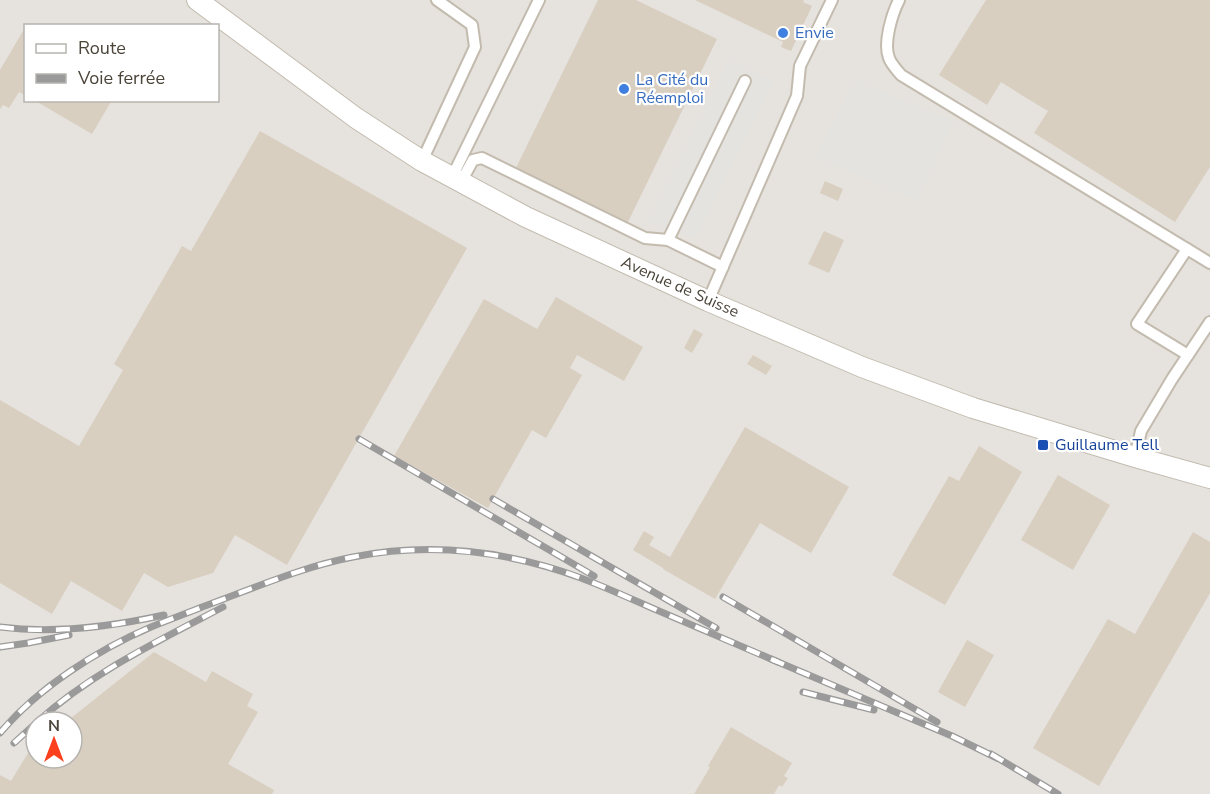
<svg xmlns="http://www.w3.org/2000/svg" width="1210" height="794" viewBox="0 0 1210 794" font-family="'Nunito Sans',sans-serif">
<rect width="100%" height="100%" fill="#f6f3ec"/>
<!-- industrial -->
<path fill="#e6e2dd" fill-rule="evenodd" d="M0,0H1210V794H0ZM26,26H218V100H26ZM36,722H72V758H36Z"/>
<!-- parking -->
<g fill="#e5e3e0">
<polygon points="728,60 774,81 696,238 649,222"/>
<polygon points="855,80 957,123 950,129 917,201 815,156"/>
</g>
<!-- building -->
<g fill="#d8cfc1">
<polygon points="598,0 636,0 717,39 627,224 515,170"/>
<polygon points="695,0 804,0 803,2 812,6 791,51 781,47 783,42"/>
<polygon points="986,0 1210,0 1210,167 1175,222 1034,133 1048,111 1023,96 1001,82 987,105 939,75"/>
<polygon points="26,26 26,96 19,92 9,108 3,105 0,109 0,70"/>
<polygon points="34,100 112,100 92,134"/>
<polygon points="260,131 467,248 287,565 235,535 213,573 168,587 144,573 122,611 71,581 52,614 0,583 0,400 79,446 123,370 114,364 182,246 191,251"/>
<polygon points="825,181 843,189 838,201 820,193"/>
<polygon points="824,231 844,240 829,273 808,264"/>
<polygon points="556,297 643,347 624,381 577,355 570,368 582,375 546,438 532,430 488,508 394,456 484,299 537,329"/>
<polygon points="694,329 703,334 692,353 684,348"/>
<polygon points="753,355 772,366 766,375 747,364"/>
<polygon points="745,427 849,487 811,553 760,523 715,599 663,569 663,568 633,550 644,531 654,537 649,545 670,557"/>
<polygon points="979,446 1022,472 945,605 892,575 949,476 959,481"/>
<polygon points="1058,475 1110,505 1073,570 1021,540"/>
<polygon points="1193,532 1210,542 1210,593 1099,786 1033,748 1108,619 1135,634"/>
<polygon points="967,640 994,655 965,707 938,692"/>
<polygon points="154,652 206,682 212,671 253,694 247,706 258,712 228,764 274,790 272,794 0,794 0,775 11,781 28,753 36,746 36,758 72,758 72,722 66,722"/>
<polygon points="731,727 792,763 784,776 788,778 782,787 779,785 774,794 694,794 710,767 708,766"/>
</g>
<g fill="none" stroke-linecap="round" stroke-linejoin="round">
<defs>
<g id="lane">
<path d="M899,0C892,14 883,43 889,58C891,64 897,70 901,75L1210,263"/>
<polyline points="422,161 475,47 472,25 437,0"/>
<polyline points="452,177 539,0"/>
<polyline points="461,182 473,160 482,158 645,238 668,240 723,267"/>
<polyline points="668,240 745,81"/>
<polyline points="1187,249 1137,324 1188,355"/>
<polyline points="708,301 797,96 800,66 832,0"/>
<polyline points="1135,457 1141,431 1172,379 1210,322"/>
</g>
<polyline id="street" points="197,0 356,118 422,161 526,217 708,301 862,367 973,408 1135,457 1210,478"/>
</defs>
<!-- lane casing -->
<use href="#lane" stroke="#c2bbae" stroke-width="14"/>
<!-- street casing -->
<use href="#street" stroke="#c2bbae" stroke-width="22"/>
<!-- lane -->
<use href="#lane" stroke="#fff" stroke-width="10"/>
<!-- street -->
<use href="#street" stroke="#fff" stroke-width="20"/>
<defs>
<g id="rail">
<polyline points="359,439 594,576"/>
<polyline points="493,499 716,628"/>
<polyline points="723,597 937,722"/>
<path d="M0,627C55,634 110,627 164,615"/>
<polyline points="0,647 28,643 69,635"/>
<polyline points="771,659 952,736 997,758"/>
<polyline points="803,692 874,710"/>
<path d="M37,722C91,673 158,641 223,607"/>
<path d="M0,733C38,688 97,650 151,627C168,620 185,614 202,607C252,589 301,567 353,557C430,542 508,551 581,578C605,587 629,598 652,608C694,626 736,644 778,662"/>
<polyline points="14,743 36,723"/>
<polyline points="991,754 1058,794"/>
</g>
</defs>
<!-- rail casing -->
<use href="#rail" stroke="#9a9a9a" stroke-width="7"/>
<!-- rail -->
<use href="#rail" stroke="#fff" stroke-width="4.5" stroke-dasharray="14" stroke-linecap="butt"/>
</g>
<!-- markers -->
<g fill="#3f7fe0" stroke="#fff" stroke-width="2">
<circle cx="783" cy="33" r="6"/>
<circle cx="624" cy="89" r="6"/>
</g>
<rect fill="#1a4fb4" stroke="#fff" stroke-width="2" x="1037" y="439" width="12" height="12" rx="3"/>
<g text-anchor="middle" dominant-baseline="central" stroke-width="4.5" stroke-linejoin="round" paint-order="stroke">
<!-- shop labels -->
<g font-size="16" fill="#366cbe" stroke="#fff" text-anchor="start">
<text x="795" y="33">Envie</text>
<text x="636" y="80">La Cité du<tspan x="636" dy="18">Réemploi</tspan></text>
</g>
<!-- street labels -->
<g font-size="16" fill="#4b4439" stroke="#fff">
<text transform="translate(680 287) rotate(24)">Avenue de Suisse</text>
</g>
<!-- transit labels -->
<g font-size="16" fill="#164399" stroke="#fff" text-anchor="start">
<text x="1055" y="445">Guillaume Tell</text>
</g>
</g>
<!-- legend -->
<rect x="24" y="24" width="195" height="78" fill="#ffffff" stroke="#b7b4b0" stroke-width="1.5"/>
<rect x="36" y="44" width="30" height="9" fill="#ffffff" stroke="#b7b4b0" stroke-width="1.5"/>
<text x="78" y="54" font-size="18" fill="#4b4439">Route</text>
<rect x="36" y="74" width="30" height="9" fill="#9a9a9a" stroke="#b7b4b0" stroke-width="1.5"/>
<text x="78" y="84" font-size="18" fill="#4b4439">Voie ferrée</text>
<!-- north arrow -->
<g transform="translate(54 740)"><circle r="28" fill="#ffffff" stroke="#b7b4b0" stroke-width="1.5"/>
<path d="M0-4.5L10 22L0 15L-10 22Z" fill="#fc3f1d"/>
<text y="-9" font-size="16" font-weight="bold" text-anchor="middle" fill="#4b4439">N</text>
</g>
</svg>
